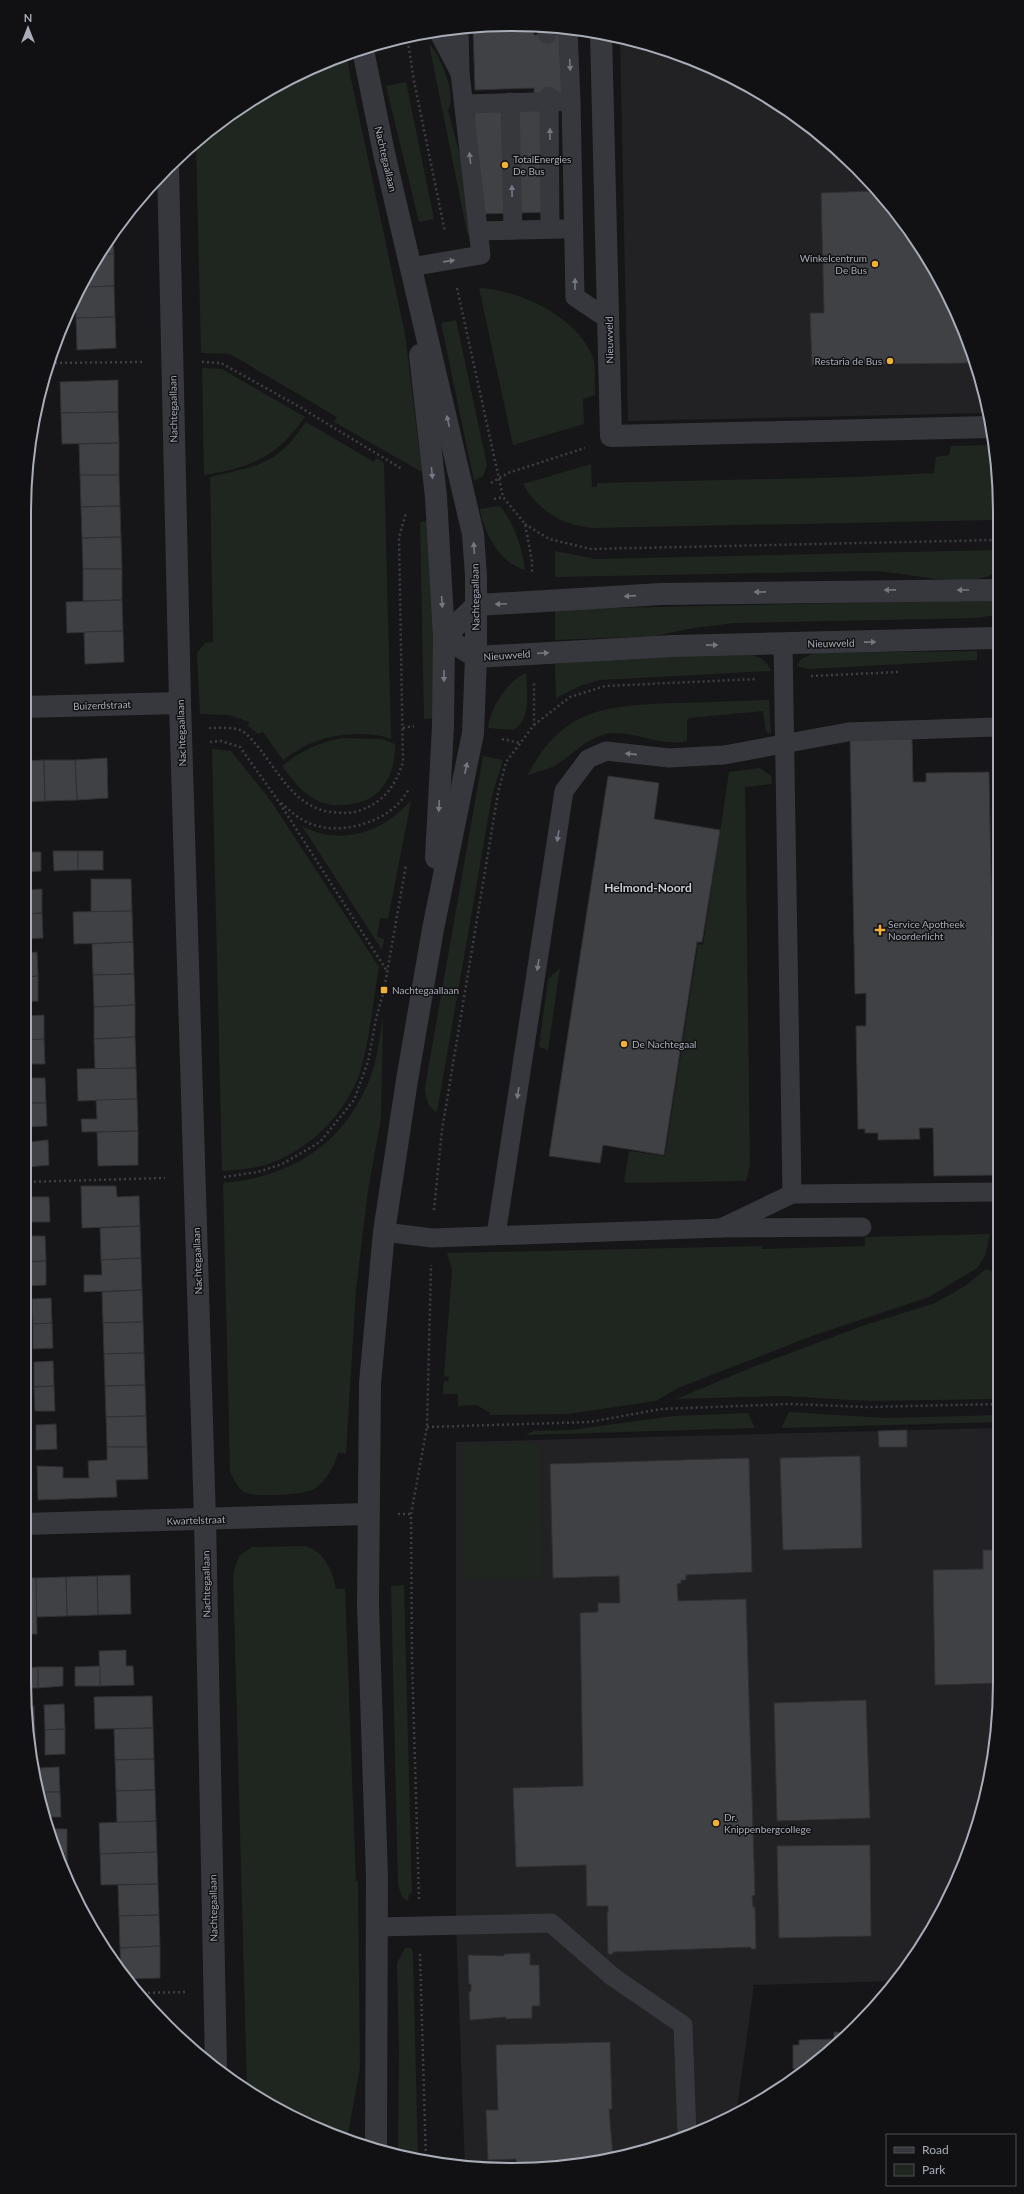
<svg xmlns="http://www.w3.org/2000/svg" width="1024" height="2194" viewBox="0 0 1024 2194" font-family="Lato,sans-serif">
<rect width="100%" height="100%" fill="#161618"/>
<!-- built -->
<g fill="#222225">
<polygon points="620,37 699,61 809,125 899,215 963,325 986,413 628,421"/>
<polygon points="999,1428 1000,1682 991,1777 963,1869 918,1953 896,1981 754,1985 736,2115 728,2120 669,2144 576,2166 480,2169 465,2167 456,1924 456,1442"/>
</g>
<!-- green -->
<g fill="#1e261f">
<path d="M429,44C441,55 457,96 448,110C456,142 476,207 468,237Z"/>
<polygon points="346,55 405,334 422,472 334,422 337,417 230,354 201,353 196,143 241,106 325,61"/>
<polygon points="406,82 434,219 419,222 386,86"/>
<path d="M479,288C520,290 575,316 592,355C597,366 594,383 595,395L583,399L584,424L513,445Z"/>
<polygon points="456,320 487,465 483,476 474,481 441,323"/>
<path d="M202,368L222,369L305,417C278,456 251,468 204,475Z"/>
<path d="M306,422L374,462L376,458L384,463L391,734V739C381,735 370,734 360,734C330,734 307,742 283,760L263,732L258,734L248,726L249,722L229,715L200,714L197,653L205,643L213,642L210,477C233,471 261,468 280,452C291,444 298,432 306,422Z"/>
<path d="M995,445L996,520L593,528C562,525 539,512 523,484L591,464L592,487H597V483L854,477L934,473L936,457L949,455L951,446Z"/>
<path d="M498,506L501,507C515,526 522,547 525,570C500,563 484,534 480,509Z"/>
<polygon points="428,521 433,576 435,718 424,719 420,522"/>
<path d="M996,550V573C962,590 910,572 872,571L555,577V551L596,559Z"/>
<polygon points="995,600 996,615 976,618 735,623 694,628 654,636 555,640 555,609"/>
<polygon points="977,651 977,660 809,669 797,666 801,659 814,653"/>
<path d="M751,655C762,657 767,661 771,671L600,680L580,686L556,698L555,664L607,657Z"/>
<path d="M526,673C527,691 532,720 513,730L488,728C490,708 508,680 526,673Z"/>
<path d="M769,700L771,732L769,734L766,731L763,711L689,718L687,720V741C663,747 639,733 615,733C591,733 574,754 556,765C547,770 536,772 527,776C563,708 604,706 674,703C706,702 737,701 769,700Z"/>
<path d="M341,738L382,739L395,744C396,772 383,800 352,804C340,806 328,806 316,800C301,792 292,779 282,766C301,751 317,743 341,738Z"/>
<path d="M212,749L231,751L271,801L379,967C373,1001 370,1039 360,1072C346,1115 305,1154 262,1166C249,1169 236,1170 222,1171Z"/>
<path d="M483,756L503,760L492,796L437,1112C428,1108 425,1097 425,1087Z"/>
<polygon points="760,768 771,776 772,784 745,787 750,1165 746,1181 626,1183 624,1181 629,1151 665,1156 698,944 703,945 729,772"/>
<path d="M411,801L388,919L380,918L377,937L384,939L382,950L302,826C342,847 382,832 411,801Z"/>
<polygon points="560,968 548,1050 539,1047 548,979"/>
<path d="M383,1018L381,1119L368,1190L356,1290L346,1453H338C334,1467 326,1481 314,1489C306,1495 255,1497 246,1493C238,1489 233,1479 230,1471L223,1183C289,1177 341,1147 368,1083C377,1063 379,1039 383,1018Z"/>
<polygon points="990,1234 985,1256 977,1268 929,1297 812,1336 678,1388 656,1401 567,1414 490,1415 490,1413 477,1405 458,1406 458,1394 443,1394 444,1381 448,1381 449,1377 444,1376 452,1270 447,1253 762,1246 762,1249 865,1246 865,1237"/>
<polygon points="986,1269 999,1273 999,1399 868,1401 784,1396 676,1399 755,1366 862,1326 935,1303 965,1286"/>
<polygon points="789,1412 886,1418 999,1415 999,1422 781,1428"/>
<polygon points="748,1413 755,1428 525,1435 534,1431 571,1430 673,1416"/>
<polygon points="539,1443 542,1578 465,1579 461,1445"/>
<path d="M305,1546C324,1551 333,1571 336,1589H345L356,1881H358L360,2068L347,2139C311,2129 277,2111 247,2089L233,1573L239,1556L252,1547Z"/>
<polygon points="404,1585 412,1893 409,1894 408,1901 402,1897 398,1885 391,1586"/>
<polygon points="405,1948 411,1948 413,1952 418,2161 398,2155 399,2052 397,1963"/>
</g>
<!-- building -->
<g fill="#404145" stroke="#303034">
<polygon points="512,24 533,26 534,35 559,34 562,95 534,97 534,88 475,90 473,28"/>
<polygon points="555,107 558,212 477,214 474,109"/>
<polygon points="875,191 899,215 963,325 972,360 968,361 968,363 812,365 810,313 824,313 821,193"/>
<polygon points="113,233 114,254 99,255 106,241"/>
<polygon points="114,254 114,286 82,287 99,255"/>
<polygon points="114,286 115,317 76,318 75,299 82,287"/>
<polygon points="115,317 116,348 77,350 76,318"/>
<polygon points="118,380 118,412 61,413 60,382"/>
<polygon points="118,412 119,443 62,444 61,413"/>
<polygon points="119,443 119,475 80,475 79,444"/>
<polygon points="80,475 119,475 120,506 81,507"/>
<polygon points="120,506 121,537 82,538 81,507"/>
<polygon points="24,508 26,508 27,532 24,532"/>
<polygon points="121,537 122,569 83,569 82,538"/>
<polygon points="28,548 28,571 24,571 24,549"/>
<polygon points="83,569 122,569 122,600 83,601"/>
<polygon points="24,571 28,571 29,602 24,603"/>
<polygon points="122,600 123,631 67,633 66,602"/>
<polygon points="29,602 29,633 24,634 24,603"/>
<polygon points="123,631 124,662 85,664 84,632"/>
<polygon points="29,633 30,655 24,655 24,634"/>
<polygon points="912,739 913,782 926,782 926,773 989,772 997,1175 934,1176 933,1128 919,1128 920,1139 878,1140 878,1133 865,1133 865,1129 858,1129 856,1026 866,1026 866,993 855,994 850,740"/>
<polygon points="107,758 108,798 77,800 75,760"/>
<polygon points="44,760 45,801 24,802 24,761"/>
<polygon points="44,760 75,760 77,800 45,801"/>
<polygon points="608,776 659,783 654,819 720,830 702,942 697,942 664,1155 603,1145 600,1163 549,1156"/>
<polygon points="53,851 78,851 78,870 54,871"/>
<rect x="78" y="851" width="25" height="19"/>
<polygon points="24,852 41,852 41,871 24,872"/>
<polygon points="91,879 131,879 132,911 91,912"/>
<polygon points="992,886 997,886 997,936 992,935"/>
<polygon points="42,889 42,913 24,914 24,890"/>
<polygon points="132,911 133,942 74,944 73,912"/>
<polygon points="42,913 43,938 24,939 24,914"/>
<polygon points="133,942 134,974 93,975 92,944"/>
<polygon points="37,952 38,976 24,977 24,953"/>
<polygon points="134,974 135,1005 94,1007 93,975"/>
<polygon points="38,976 38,1001 24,1002 24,977"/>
<polygon points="135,1005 135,1037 94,1039 94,1007"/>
<polygon points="44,1015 44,1039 25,1040 24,1016"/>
<polygon points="135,1037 136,1068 95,1069 94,1039"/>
<polygon points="44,1039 45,1064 26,1064 25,1040"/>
<polygon points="136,1068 137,1099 78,1101 77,1069"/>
<polygon points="26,1078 45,1078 46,1103 27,1103"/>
<polygon points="137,1099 138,1131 82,1132 81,1119 97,1119 96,1100"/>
<polygon points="27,1103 46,1103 47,1126 28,1127"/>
<polygon points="138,1131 138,1165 98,1166 97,1132"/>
<polygon points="48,1140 49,1165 29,1167 28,1142"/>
<polygon points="81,1186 116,1186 117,1197 139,1196 140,1226 82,1228"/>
<polygon points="29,1197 49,1197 50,1222 30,1222"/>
<polygon points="140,1226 141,1258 101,1260 100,1228"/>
<polygon points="24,1236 25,1236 26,1262 24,1262"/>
<polygon points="25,1236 45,1236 46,1261 26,1262"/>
<polygon points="141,1258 142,1290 84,1292 84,1275 102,1275 101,1260"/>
<polygon points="46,1261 46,1285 26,1286 26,1262"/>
<rect x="24" y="1262" width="2" height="24"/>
<polygon points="142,1290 143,1322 103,1323 102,1292"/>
<polygon points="51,1298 52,1323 33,1324 32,1299"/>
<polygon points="143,1322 144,1353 104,1354 103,1323"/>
<polygon points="52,1323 53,1348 33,1349 33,1324"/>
<polygon points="144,1353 145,1385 105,1386 104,1354"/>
<polygon points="53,1361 54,1386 34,1387 34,1362"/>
<polygon points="145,1385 146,1416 106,1417 105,1386"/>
<polygon points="54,1386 55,1411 35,1411 34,1387"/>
<polygon points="146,1416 147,1447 107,1447 106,1417"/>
<polygon points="56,1424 57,1449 36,1450 36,1425"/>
<polygon points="907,1430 907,1447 879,1447 878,1431"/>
<polygon points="24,1439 26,1439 27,1485 24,1485"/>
<polygon points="107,1447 147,1447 148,1479 116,1480 117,1497 38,1500 37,1466 63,1467 63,1478 89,1478 88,1461 107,1460"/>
<polygon points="860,1456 862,1548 783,1550 780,1458"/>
<polygon points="749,1458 752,1572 686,1575 686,1580 681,1580 681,1583 677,1584 678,1601 746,1599 755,1895 752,1896 753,1907 755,1907 756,1949 751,1949 751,1947 613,1952 613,1954 608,1954 607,1912 608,1912 608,1906 587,1906 586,1865 516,1867 513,1788 583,1786 580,1613 598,1612 598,1603 620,1603 619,1576 553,1578 550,1464"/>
<polygon points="983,1550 1000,1550 1000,1683 935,1685 933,1570 983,1569"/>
<polygon points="130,1575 131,1614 98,1615 97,1576"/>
<polygon points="97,1576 98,1615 67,1616 66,1577"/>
<polygon points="66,1577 67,1616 36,1617 36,1578"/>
<polygon points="24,1578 36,1578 37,1634 24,1634"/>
<polygon points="126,1650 126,1666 133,1666 134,1685 100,1686 99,1651"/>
<polygon points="100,1666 100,1686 75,1686 75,1667"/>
<polygon points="38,1667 63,1667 63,1686 38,1688"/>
<polygon points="38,1667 38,1688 25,1688 24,1668"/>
<polygon points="152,1696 153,1728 95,1729 94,1697"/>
<polygon points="866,1700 870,1818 777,1821 774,1703"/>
<polygon points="64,1704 65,1729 45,1730 44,1705"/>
<polygon points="26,1706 34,1706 35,1730 29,1730"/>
<polygon points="153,1728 154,1759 115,1760 114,1729"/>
<polygon points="65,1729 65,1754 45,1755 45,1730"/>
<polygon points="29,1730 35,1730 35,1755 31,1755"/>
<polygon points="154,1759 155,1790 116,1791 115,1760"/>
<polygon points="59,1767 60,1792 41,1792 40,1768"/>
<polygon points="32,1768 40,1768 41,1792 37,1792"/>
<polygon points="155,1790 156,1821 117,1823 116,1791"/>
<polygon points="41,1792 60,1792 61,1817 44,1817"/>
<polygon points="156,1821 157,1852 100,1854 99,1823"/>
<polygon points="47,1829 67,1829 67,1854 57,1854"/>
<polygon points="870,1845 871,1936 779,1938 777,1846"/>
<polygon points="157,1852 158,1884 101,1885 100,1854"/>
<polygon points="57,1854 67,1854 68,1878"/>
<polygon points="158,1884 159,1915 119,1916 118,1885"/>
<polygon points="159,1915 160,1946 120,1948 119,1916"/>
<polygon points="160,1946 160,1978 125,1979 121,1973 120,1948"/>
<polygon points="530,1953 530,1965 539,1965 540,2006 532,2006 532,2018 506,2019 506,2017 470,2020 469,1992 471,1991 471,1984 469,1984 468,1955 504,1956 504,1954"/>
<polygon points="834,2032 848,2033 809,2069 800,2074 800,2069 793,2069 793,2045 799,2045 799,2040 834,2039"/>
<polygon points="610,2042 612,2109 609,2109 613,2157 576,2166 517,2168 516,2159 488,2160 486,2110 498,2110 496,2045"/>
</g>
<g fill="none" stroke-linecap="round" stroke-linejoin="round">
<!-- path -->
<g stroke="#3d3f44" stroke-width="2.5" stroke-dasharray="2 3" stroke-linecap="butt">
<polyline points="407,36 414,81 445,232"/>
<polyline points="457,288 503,497 525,524 532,561 532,572"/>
<polyline points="202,362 221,363 298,406 402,469"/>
<polyline points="50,363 143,362"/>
<polyline points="491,483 508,473 585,448"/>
<polyline points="494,499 503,497"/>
<polyline points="525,524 549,539 591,549 996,540"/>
<polyline points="811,676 898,672"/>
<polyline points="534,725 570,697 605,686 756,679"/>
<path d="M209,728C219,728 231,727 240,730C247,733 253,741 258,747C279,772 294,807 331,812C341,813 351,814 361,810C385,801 395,786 403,762L399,537L406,513"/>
<polyline points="403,728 414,726"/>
<polyline points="502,739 520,743"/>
<polyline points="210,742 221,741 240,747 279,802 387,971"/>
<path d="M281,803C288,809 295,816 303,820C331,837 376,826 398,804C402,800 406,794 409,789"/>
<polyline points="224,1177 258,1172 282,1164 320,1142 354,1100 368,1062 376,1019 384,990 406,865"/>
<polyline points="24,1182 165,1178"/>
<polyline points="24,1189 25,1232"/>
<polyline points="434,1210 442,1130 498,793 506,762 534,725 534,683"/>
<polyline points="427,1427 590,1422 661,1409 790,1404 868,1407 999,1404"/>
<polyline points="398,1514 411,1514"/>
<polyline points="419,1899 412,1660 411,1514 427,1427 431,1265"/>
<polyline points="420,1954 426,2162"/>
<polyline points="138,1993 186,1992"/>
</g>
<!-- service -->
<g stroke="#37383d" stroke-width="19">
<polyline points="546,27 547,34"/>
<polyline points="459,29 460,69"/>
<polyline points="568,30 571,101"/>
<polyline points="549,96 550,229"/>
<polyline points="510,102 513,230"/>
<polyline points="464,104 571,101 575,297 608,319"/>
<polyline points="478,231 563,229"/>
<polyline points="411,267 481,255 460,73 438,31"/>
<polyline points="792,1194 998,1192"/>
<polyline points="721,1228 792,1194 783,644"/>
<polyline points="384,1232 432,1238 721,1228 862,1227"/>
<polyline points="496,1235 564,791 588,759 606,751 669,758 724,755 848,732 997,727"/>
<polyline points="377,1927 551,1923 613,1977 683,2025 687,2136"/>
</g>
<!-- minor -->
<g stroke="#37383d" stroke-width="22">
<polyline points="601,33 611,436 990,427"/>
<polyline points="363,50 384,153 473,534 476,576 476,657"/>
<polyline points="168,166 180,703 205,1520 216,2067"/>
<polyline points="420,355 436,497 444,637 476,657"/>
<polyline points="24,707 180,703"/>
<polyline points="24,1524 367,1514"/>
</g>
<!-- tertiary -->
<g stroke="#37383d" stroke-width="22">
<polyline points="436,858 443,726 444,637 477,605 661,594 996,590"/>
<polyline points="376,2148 377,1877 368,1605 370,1383 384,1232 407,1080 433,929 473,733 476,657 673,646 996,638"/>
</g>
</g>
<!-- one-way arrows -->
<defs><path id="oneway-solid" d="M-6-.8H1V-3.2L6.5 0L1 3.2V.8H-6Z"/></defs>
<g fill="#757881">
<use href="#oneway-solid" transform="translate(570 65) rotate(87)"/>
<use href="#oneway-solid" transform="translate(550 134) rotate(-90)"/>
<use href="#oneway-solid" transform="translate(470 158) rotate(-96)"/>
<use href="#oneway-solid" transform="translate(512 191) rotate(-91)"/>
<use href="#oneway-solid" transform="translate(449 261) rotate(-8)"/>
<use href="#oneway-solid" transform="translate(575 284) rotate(-90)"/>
<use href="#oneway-solid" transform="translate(448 421) rotate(-103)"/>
<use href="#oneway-solid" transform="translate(432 473) rotate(84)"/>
<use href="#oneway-solid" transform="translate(474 548) rotate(-94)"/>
<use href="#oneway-solid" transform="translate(890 590) rotate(179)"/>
<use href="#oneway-solid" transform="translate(963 590) rotate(-180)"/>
<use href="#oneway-solid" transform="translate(760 592) rotate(179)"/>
<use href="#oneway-solid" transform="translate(630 596) rotate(176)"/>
<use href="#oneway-solid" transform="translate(442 602) rotate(86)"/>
<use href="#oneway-solid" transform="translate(501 604) rotate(177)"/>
<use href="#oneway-solid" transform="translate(870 642) rotate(-1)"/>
<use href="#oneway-solid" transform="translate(712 645) rotate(-1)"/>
<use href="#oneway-solid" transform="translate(543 653) rotate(-3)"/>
<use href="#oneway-solid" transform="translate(444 676) rotate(91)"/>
<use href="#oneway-solid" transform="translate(631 754) rotate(-174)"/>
<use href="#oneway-solid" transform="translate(466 768) rotate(-78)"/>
<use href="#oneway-solid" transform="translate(439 806) rotate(93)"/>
<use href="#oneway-solid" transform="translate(558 836) rotate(99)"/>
<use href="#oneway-solid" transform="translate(538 965) rotate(99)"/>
<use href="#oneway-solid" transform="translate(518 1093) rotate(99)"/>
</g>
<!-- markers -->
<g fill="#f2b134" stroke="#111113" stroke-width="1.5">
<circle cx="505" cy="165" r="4"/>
<circle cx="875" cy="264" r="4"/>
<circle cx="890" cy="361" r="4"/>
<path d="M878 924h4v4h4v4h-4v4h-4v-4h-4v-4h4z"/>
<rect x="380" y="986" width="8" height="8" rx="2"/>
<circle cx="624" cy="1044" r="4"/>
<circle cx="716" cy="1823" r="4"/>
</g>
<g text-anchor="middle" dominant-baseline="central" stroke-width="3" stroke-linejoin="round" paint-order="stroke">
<!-- street labels -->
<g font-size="10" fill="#a8adb8" stroke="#111113">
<text transform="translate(386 159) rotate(77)">Nachtegaallaan</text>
<text transform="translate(609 340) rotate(-91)">Nieuwveld</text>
<text transform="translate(173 409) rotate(-91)">Nachtegaallaan</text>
<text transform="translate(475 597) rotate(-91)">Nachtegaallaan</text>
<text transform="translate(831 643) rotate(-1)">Nieuwveld</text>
<text transform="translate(507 655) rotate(-4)">Nieuwveld</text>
<text transform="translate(102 705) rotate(-2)">Buizerdstraat</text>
<text transform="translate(181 733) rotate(-92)">Nachtegaallaan</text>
<text transform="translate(197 1261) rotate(-92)">Nachtegaallaan</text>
<text transform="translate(196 1520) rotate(-2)">Kwartelstraat</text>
<text transform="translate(206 1584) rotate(-91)">Nachtegaallaan</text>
<text transform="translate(213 1908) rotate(-91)">Nachtegaallaan</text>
</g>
<!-- poi labels -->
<g font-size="10" fill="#a8adb8" stroke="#111113" text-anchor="start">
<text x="513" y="159">TotalEnergies<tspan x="513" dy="12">De Bus</tspan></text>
<text x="867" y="258" text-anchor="end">Winkelcentrum<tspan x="867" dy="12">De Bus</tspan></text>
<text x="882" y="361" text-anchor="end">Restaria de Bus</text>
<text x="888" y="924">Service Apotheek<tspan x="888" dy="12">Noorderlicht</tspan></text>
<text x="392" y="990">Nachtegaallaan</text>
<text x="632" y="1044">De Nachtegaal</text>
<text x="724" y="1817">Dr.<tspan x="724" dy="12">Knippenbergcollege</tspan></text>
</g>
<!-- quarter labels -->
<g font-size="12" font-weight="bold" fill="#c9ccd4" stroke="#111113">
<text x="648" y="887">Helmond-Noord</text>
</g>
</g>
<!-- crop -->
<path d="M0 0H1024V2194H0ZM512 31H512A481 481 0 0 1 993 512V1682A481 481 0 0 1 512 2163H512A481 481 0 0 1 31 1682V512A481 481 0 0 1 512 31Z" fill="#111113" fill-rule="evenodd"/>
<path fill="none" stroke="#a8adb8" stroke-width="2" d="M512 31H512A481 481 0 0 1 993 512V1682A481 481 0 0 1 512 2163H512A481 481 0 0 1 31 1682V512A481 481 0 0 1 512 31Z"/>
<!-- legend -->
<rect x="886" y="2134" width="130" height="52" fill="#111113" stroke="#4d4f55"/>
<rect x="894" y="2147" width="20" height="6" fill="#37383d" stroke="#4d4f55"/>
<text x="922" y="2154" font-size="12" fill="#a8adb8">Road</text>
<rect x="894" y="2164" width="20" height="12" fill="#1e261f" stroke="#4d4f55"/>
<text x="922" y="2174" font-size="12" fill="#a8adb8">Park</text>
<!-- north arrow -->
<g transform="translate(28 28)" stroke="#111113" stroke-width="3" paint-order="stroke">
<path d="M0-3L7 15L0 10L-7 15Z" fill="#a8adb8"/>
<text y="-6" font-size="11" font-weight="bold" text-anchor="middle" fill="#a8adb8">N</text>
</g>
</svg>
